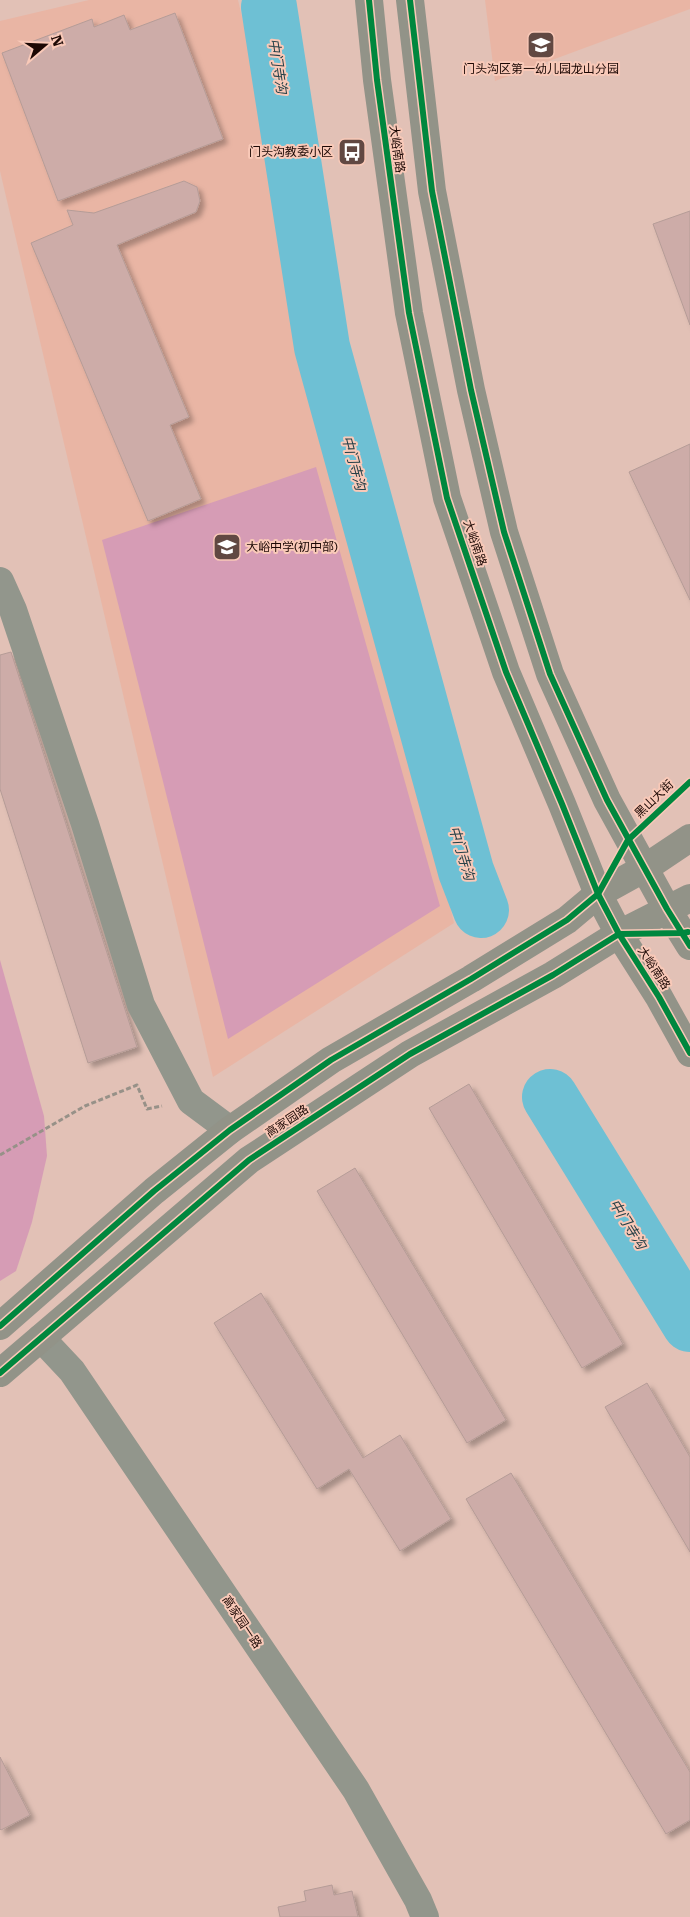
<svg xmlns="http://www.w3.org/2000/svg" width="690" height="1917" viewBox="0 0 690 1917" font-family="'Roboto Serif','Noto Sans SC',serif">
<defs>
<filter id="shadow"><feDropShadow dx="4.5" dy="4.5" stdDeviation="2.5" flood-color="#0004"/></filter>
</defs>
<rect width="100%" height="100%" fill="#e2c1b6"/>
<!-- built -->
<g fill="#e9b5a4">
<polygon points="89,0 238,0 454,923 213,1077 0,171 0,21"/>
<polygon points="485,0 690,0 690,9 495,81"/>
</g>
<!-- green -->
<g fill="#d69cb5">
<polygon points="316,467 440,906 228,1039 102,540"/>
<polygon points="0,960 44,1116 47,1156 32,1222 16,1271 0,1281"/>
</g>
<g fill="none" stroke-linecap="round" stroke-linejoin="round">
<!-- river -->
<g stroke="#6ec0d4" stroke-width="56">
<polyline points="269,7 322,347 466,871 481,910"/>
<polyline points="550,1097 690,1324"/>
</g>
</g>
<!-- building -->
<g fill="#cdaca8" stroke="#b59c97" filter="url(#shadow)">
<polygon points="175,13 223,139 58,201 2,53 92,19 94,27 124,15 130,30"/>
<polygon points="184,181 197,187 200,201 196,212 117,245 189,417 170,425 201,499 148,521 31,243 73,225 67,210 94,213"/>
<polygon points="690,211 690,325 653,224"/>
<polygon points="690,444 690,600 629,472"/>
<polygon points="11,652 137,1047 88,1063 0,789 0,655"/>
<polygon points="469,1084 623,1344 582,1368 429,1108"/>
<polygon points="355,1168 506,1420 467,1443 317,1191"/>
<polygon points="261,1293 363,1458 400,1435 451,1519 400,1551 349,1469 317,1489 214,1323"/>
<polygon points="647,1383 690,1457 690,1552 605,1407"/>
<polygon points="511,1473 690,1772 690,1820 666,1834 466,1499"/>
<polygon points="0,1757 30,1815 1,1830 0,1829"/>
<polygon points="332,1885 334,1895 352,1891 358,1917 280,1917 278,1907 306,1901 304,1891"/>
</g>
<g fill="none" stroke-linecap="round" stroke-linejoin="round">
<!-- path -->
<polyline stroke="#979188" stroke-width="3" stroke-dasharray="5 2.5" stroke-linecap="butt" points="0,1155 85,1106 137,1085 147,1109 162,1106"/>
<!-- minor -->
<g stroke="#92968c" stroke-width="28">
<polyline points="0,581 13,610 85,824 141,1005 191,1101 230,1130"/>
<polyline points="41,1338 72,1371 356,1790 418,1900 425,1917"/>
</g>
<!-- secondary -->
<g stroke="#929388" stroke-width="28">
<polyline points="369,0 377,80 409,313 447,498 506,672 562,804 598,894 619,934 659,997 690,1053"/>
<polyline points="410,0 432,191 471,390 504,532 550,674 607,800 667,909 690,946"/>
<polyline points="0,1326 154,1191 230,1130 331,1060 471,979 567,920 598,894 645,868 690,838"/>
<polyline points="0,1373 249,1160 410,1054 553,975 619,934 690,898"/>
</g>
<defs>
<g id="cycleway">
<polyline points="369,0 377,80 409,313 447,498 506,672 562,804 598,894 619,934 659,997 690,1053"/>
<polyline points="410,0 432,191 471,390 504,532 550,674 607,800 667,909 690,946"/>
<polyline points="0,1326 154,1191 230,1130 331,1060 471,979 567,920 598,894 628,840 690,782"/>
<polyline points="0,1373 249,1160 410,1054 553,975 619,934 683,933 688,932"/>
</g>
</defs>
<!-- cycleway casing -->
<use href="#cycleway" stroke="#f9c9b8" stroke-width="9"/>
<!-- cycleway -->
<use href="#cycleway" stroke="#00873e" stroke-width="6"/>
</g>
<!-- icons -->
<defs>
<symbol id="school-square" viewBox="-11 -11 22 22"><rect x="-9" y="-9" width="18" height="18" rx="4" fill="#614842" stroke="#f9c9b8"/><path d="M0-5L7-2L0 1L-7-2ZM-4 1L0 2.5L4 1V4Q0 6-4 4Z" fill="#fff"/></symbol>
<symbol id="bus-square" viewBox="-11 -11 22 22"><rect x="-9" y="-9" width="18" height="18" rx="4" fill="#614842" stroke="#f9c9b8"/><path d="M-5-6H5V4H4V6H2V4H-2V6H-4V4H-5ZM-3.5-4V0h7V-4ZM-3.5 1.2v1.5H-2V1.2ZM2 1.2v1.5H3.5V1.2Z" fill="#fff"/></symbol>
</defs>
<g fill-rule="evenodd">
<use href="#school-square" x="525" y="29" width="32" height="32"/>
<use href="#bus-square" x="336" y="136" width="32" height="32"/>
<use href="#school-square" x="211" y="531" width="32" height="32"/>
</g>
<g text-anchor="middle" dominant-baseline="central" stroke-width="4" stroke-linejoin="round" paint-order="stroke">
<!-- poi labels -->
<g font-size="12" fill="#1b0703" stroke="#f9c9b8">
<text x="541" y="69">门头沟区第一幼儿园龙山分园</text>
<text x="333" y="152" text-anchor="end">门头沟教委小区</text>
<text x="246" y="547" text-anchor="start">大峪中学(初中部)</text>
</g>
<!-- street labels -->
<g font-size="12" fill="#1b0703" stroke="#f9c9b8">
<text transform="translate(397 149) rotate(82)">大峪南路</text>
<text transform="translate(475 543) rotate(71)">大峪南路</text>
<text transform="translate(654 799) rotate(-44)">黑山大街</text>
<text transform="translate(654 968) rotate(57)">大峪南路</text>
<text transform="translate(287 1121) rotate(-33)">高家园路</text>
<text transform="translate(242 1622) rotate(56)">高家园一路</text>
</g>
<!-- water labels -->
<g font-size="14" font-style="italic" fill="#254048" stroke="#f9c9b8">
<text transform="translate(278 66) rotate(81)">中门寺沟</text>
<text transform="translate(354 463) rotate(75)">中门寺沟</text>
<text transform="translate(462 853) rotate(73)">中门寺沟</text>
<text transform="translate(628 1224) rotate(58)">中门寺沟</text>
</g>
</g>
<!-- north arrow -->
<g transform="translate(45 45) rotate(71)" stroke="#f9c9b8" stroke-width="4" paint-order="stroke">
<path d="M0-4L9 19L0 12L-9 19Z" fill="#1b0703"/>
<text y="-8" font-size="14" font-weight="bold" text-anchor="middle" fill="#1b0703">N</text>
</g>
</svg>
